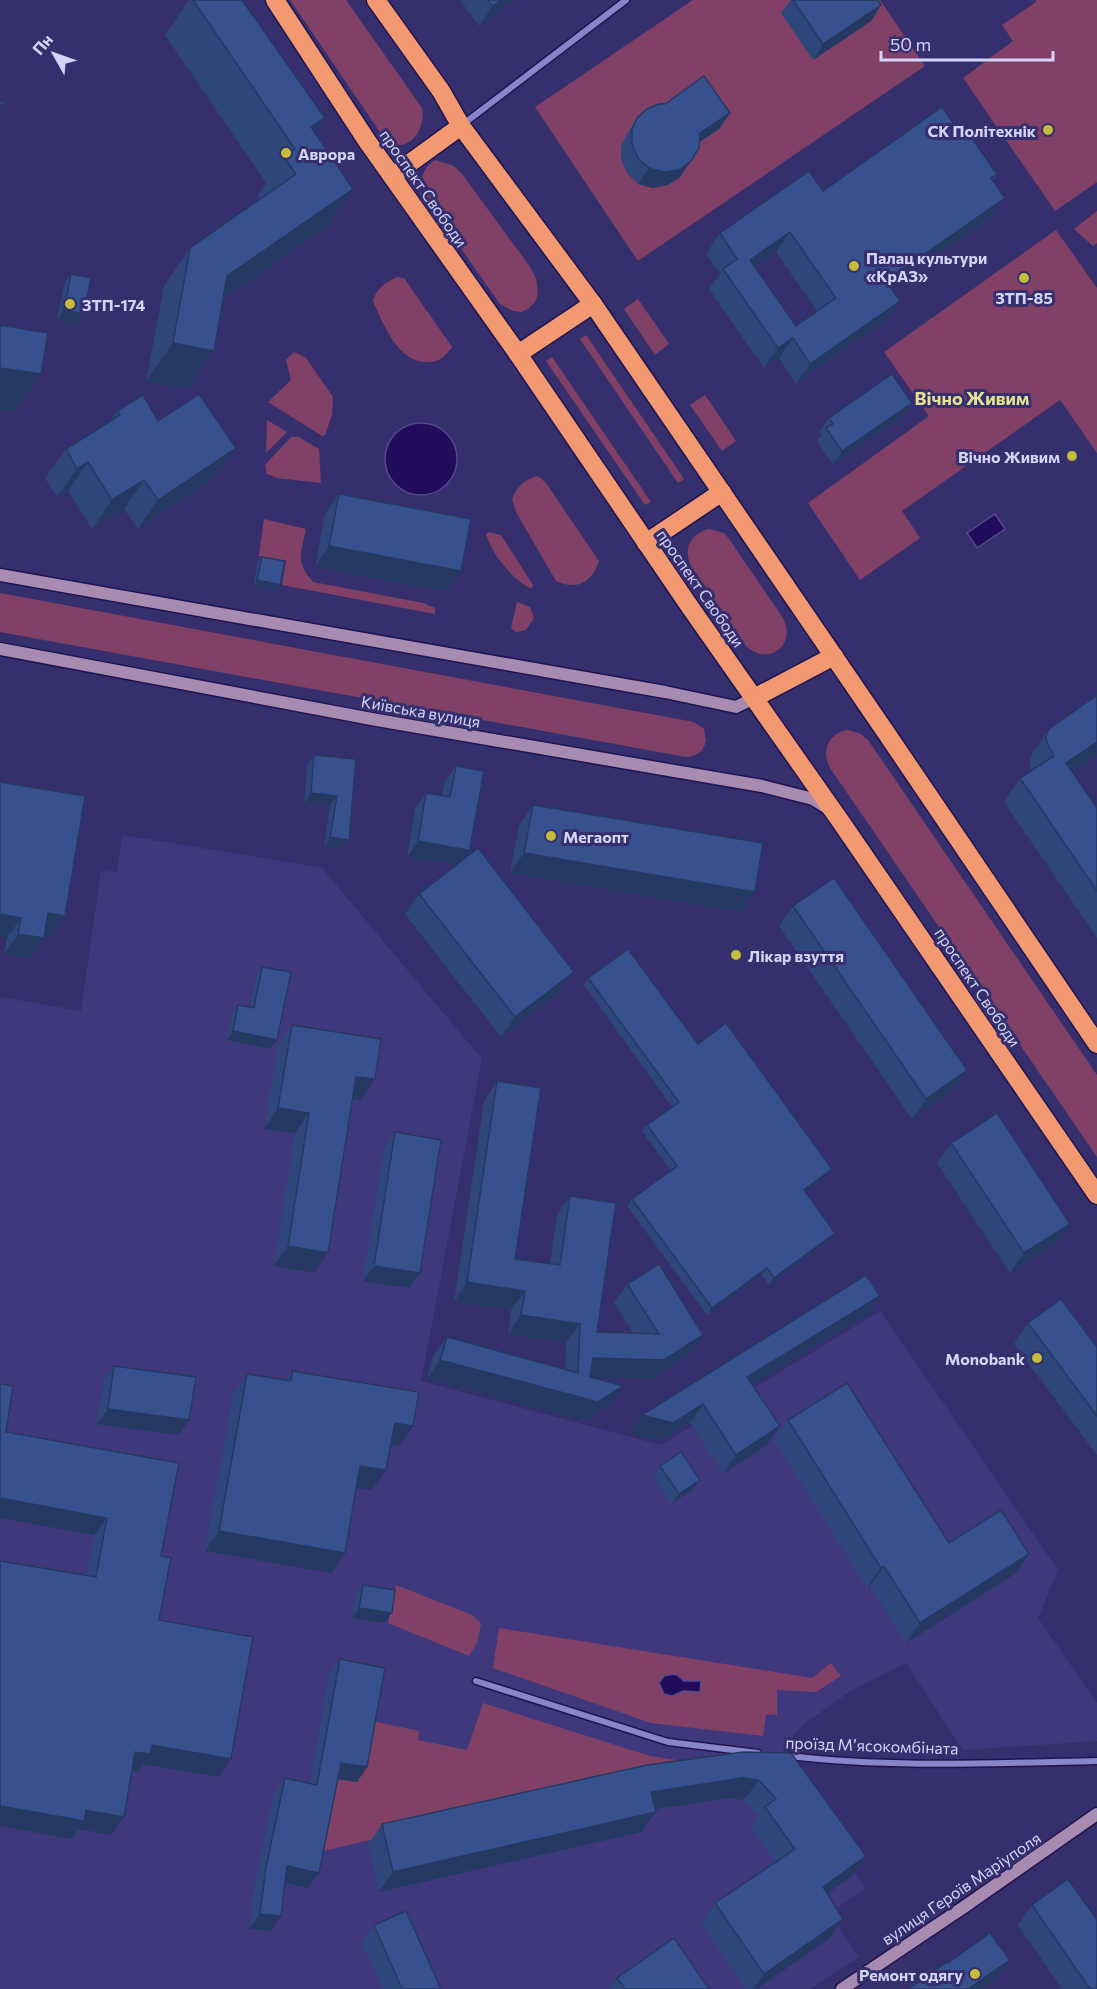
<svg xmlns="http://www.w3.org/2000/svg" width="1097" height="1989" viewBox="0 0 1097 1989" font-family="Commissioner,sans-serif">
<rect width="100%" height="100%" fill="#362f6d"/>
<!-- built -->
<polygon fill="#40387d" points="122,835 322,868 482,1059 421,1381 661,1445 880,1311 1058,1570 1038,1618 1097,1703 1097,1741 963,1750 906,1663 849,1692 808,1721 795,1733 775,1764 866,1888 829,1913 859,1957 810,1989 0,1989 0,997 81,1011 101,871 117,872"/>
<!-- green -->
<g fill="#814167">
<path d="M290,0H346L422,108C427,131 405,158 384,138Z"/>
<polygon points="693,0 880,0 925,66 638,261 535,107"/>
<polygon points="1036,0 1097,0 1097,182 1055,211 963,78 1013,41 1002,25 1036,2"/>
<path d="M435,160L454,166L462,174L528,264L536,278L538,294L535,302L528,309L521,312L513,311L500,304L426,199C419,183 420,170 435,160Z"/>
<polygon points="1097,211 1097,243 1093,246 1074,229"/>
<polygon points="1056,230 1097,288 1097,453 1060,400 902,511 920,538 860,580 808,503 929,416 884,352"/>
<path d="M397,277L404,278L452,347C445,356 441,361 430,362C399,365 383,324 373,301C376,289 386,282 397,277Z"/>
<polygon points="638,299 669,344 655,355 624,309"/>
<polygon points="586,335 684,479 678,483 580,339"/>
<polygon points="294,352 306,358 333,397 332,415 325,435 322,436 268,402 291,380 286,360"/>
<polygon points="552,357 651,502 645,505 546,361"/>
<polygon points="705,395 736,441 722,451 690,405"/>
<polygon points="267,420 287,432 266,453"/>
<polygon points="291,437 299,437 319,449 321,483 277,478 267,474 265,465"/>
<path d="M538,476L546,483L599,561C592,582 577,591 556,581L516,512L512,499C518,485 524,480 538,476Z"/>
<path d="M264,519L306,529C301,555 295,561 313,582L423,603L435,608V614L282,585L286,561L259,556Z"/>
<path d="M709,529L724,533L729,539L783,618C797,645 768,667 746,646L691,566C683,548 690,534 709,529Z"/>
<path d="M489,532L501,535L533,585L532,588H530C512,579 491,553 486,534Z"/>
<path d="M0,593L694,722L704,729L706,741C703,752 697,756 686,757L0,632Z"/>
<polygon points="517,602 530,607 534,618 526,630 516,632 511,628"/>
<path d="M847,730L859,733L868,740L1097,1075V1157L830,768C821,751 828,734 847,730Z"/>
<polygon points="396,1585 472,1615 481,1624 477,1643 469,1656 388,1623"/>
<polygon points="499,1628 812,1678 831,1663 841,1676 816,1692 777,1690 777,1715 766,1714 763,1736 651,1723 493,1668"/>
<polygon points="483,1703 650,1756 711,1765 678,1768 319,1852 333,1778 368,1720 419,1731 418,1740 467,1750"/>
</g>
<!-- water -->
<g fill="#210c5b" stroke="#56488b" stroke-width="1.5">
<circle cx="421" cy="459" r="36"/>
<polygon points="995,514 1005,529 977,548 967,533"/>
<polygon points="673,1674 677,1675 684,1681 701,1681 700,1692 683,1691 672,1696 664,1694 659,1683 664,1676"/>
</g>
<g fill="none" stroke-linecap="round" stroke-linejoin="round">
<defs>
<g id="street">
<polyline points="462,125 626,0"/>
<polyline points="476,1681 668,1742 758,1753"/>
<path d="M789,1756C889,1768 996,1763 1097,1761"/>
</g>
<g id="secondary">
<polyline points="0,575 665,692 736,707 754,698"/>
<polyline points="0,649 377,720 762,786 813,799 827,808"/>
<polyline points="842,1989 964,1907 1097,1814"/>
</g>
<g id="highway">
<polyline points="275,0 367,141 518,354 690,607 841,822 1097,1195"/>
<polyline points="376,0 441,91 461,126 593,304 889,737 1097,1044"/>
<polyline points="392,176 461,126"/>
<polyline points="518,354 593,304"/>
<polyline points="646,543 722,492"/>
<polyline points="754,698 834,656"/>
</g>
</defs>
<!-- street casing -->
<use href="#street" stroke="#1f1450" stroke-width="9"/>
<!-- secondary casing -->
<use href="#secondary" stroke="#1f1450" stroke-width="15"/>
<!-- highway casing -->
<use href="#highway" stroke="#1f1450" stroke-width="21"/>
<!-- street -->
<use href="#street" stroke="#8885cb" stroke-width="6"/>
<!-- secondary -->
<use href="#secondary" stroke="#a88bb0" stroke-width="12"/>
<!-- highway -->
<use href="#highway" stroke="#f29971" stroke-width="18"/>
</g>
<!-- wall -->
<g fill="#2e4679" fill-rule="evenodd">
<polygon points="189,0 242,0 325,118 315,132 327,227 223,299 214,351 188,389 146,381 164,286 190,248 260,199 258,195 266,183 165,35"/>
<polygon points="460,0 516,0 479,26"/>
<polygon points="791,0 878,0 881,5 871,21 813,60 781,13"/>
<polygon points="730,113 719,129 700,142 680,177 668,185 653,188 638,184 627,173 621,159 621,146 627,134 637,118"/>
<path d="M956,127L997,174L993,181L1005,198L991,218L891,288L900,301L885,321L796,384L779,358L764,368L709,289L720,274L706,254L720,233L823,191ZM776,252L817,311L796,326L755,267Z"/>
<polygon points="71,274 76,324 57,320 64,284"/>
<polygon points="912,403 902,417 833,465 817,441 821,435 819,432 829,418"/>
<polygon points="117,411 158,421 215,477 138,529 124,509 92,529 68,491 57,497 45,478 66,449 110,422"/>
<polygon points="339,494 447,592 315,567 325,514"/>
<polygon points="262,557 280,585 277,590 253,586 258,562"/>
<polygon points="1049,729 1072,772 1097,808 1097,938 1004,802 1020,778 1032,770 1030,767 1030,759 1033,752"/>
<polygon points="314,755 356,759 342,849 324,846 330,805 304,803 307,765"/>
<polygon points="456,766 470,848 473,851 471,854 574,972 560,992 501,1037 405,914 419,894 456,865 407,857 415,808 426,793 442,796 445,781"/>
<polygon points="0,782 65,916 51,936 44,935 30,958 4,954 7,938 0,937"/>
<polygon points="533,805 755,892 741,912 510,873 519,825"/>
<polygon points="793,906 967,1070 953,1090 912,1119 779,926"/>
<polygon points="262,967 277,1040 271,1049 227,1040 232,1014 238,1005 250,1007 256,976"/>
<polygon points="588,978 698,1044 832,1169 827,1176 805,1192 835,1233 830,1240 769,1285 762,1275 707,1315 627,1206 632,1199 671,1171 642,1131 647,1125 672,1107 584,985"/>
<polygon points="292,1025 375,1079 361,1100 353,1098 328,1253 314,1273 274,1266 295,1133 264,1129 278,1045"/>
<polygon points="497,1081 515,1259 550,1264 557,1215 570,1196 597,1332 633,1333 614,1303 627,1284 690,1354 651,1379 591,1377 610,1405 584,1421 427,1379 433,1356 447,1337 565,1370 566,1343 508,1334 511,1310 454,1302 484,1101"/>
<polygon points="395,1132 420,1273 409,1288 363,1281 384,1148"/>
<polygon points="951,1143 1056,1244 1010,1273 937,1163"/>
<polygon points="880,1296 867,1315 752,1385 780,1426 767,1445 723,1474 690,1423 660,1441 629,1433"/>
<polygon points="1028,1323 1097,1347 1097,1455 1014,1344"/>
<polygon points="114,1366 189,1420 179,1435 97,1424 104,1381"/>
<polygon points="292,1371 413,1426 399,1446 391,1445 372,1490 356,1488 345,1553 331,1573 205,1551 233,1394 247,1374 286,1380"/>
<polygon points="788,1420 949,1543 1029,1554 1015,1574 906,1643 870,1586 867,1588 774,1440"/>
<polygon points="6,1432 161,1556 159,1620 219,1777 143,1764 138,1772 132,1771 111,1835 78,1829 72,1839 0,1826 0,1561 87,1576 94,1535"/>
<polygon points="660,1466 692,1490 671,1504 653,1477"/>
<polygon points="363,1585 392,1613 384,1623 352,1618 355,1596"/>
<polygon points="340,1659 367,1767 357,1782 338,1779 308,1888 285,1883 281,1916 271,1931 249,1929 255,1882 274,1793 285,1778 310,1783 329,1674"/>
<polygon points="743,1752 866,1856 852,1876 828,1894 843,1919 829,1939 757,1989 746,1989 701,1923 715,1903 776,1862 751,1827 759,1816 744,1800 728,1798 655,1810 656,1812 641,1832 379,1892 368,1845 382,1824"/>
<polygon points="1032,1905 1097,1989 1062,1989 1018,1925"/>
<polygon points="374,1925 441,1989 382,1989 362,1943"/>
<polygon points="617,1978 709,1989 609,1989"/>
</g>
<!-- shaded-wall -->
<g fill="#263963">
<polygon points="501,0 516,0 479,26 493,6"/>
<polygon points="881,5 871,21 813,60 823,44"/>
<polygon points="730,113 719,129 690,148 700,133"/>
<polygon points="325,118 298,156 311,127"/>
<polygon points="691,161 680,177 668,185 653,188 638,184 649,168"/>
<polygon points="353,189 327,227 201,314 227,276"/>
<polygon points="1005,198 991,218 872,302 886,281"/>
<polygon points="790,232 776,252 736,280 750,260"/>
<polygon points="900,301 885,321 796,384 810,364"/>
<polygon points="64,310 84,314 76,324 57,320"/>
<polygon points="793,338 779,358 764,368 778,348"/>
<polygon points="173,343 214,351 188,389 146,381"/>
<polygon points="0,368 41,374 15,412 0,410"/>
<polygon points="912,403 902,417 833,465 842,451"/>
<polygon points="236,448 215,477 138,529 158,500"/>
<polygon points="88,462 68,491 57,497 77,469"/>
<polygon points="144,480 124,509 92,529 112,500"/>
<polygon points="329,546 461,571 447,592 315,567"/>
<polygon points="257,580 280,585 277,590 253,586"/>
<polygon points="1097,742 1097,755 1050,787 1066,763"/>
<polygon points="311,793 337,796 330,805 304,803"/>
<polygon points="330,837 349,840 342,849 324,846"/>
<polygon points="418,841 473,851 462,866 407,857"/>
<polygon points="524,853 755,892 741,912 510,873"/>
<polygon points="48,913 65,916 51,936 34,933"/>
<polygon points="0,914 21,918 7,938 0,937"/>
<polygon points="18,934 44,938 30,958 4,954"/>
<polygon points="574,972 560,992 501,1037 515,1017"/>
<polygon points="233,1031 277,1040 271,1049 227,1040"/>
<polygon points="967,1070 953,1090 912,1119 926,1099"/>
<polygon points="356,1077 375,1079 361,1100 342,1097"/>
<polygon points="278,1108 309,1113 295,1133 264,1129"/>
<polygon points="832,1169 827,1176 799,1197 804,1190"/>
<polygon points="1070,1224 1056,1244 1010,1273 1024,1253"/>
<polygon points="835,1233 830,1240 769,1285 774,1278"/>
<polygon points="288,1246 328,1253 314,1273 274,1266"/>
<polygon points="374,1266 420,1273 409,1288 363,1281"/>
<polygon points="767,1268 762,1275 707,1315 712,1308"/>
<polygon points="467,1282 525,1291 511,1310 454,1302"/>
<polygon points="880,1296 867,1315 734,1396 747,1377"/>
<polygon points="521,1315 580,1324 566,1343 508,1334"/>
<polygon points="703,1335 690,1354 651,1379 580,1377 593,1358"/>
<polygon points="440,1360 623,1386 610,1405 584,1421 427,1379"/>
<polygon points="703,1404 690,1423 660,1441 629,1433 642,1415"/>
<polygon points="108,1409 189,1420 179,1435 97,1424"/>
<polygon points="395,1423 413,1426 399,1446 380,1443"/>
<polygon points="780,1426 767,1445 723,1474 736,1455"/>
<polygon points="360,1466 386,1470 372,1490 346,1486"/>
<polygon points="700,1480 692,1490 671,1504 679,1494"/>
<polygon points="0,1498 107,1518 94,1535 0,1518"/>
<polygon points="219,1531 345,1553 331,1573 205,1551"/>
<polygon points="1029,1554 1015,1574 906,1643 920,1623"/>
<polygon points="884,1566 870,1586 867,1588 881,1568"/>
<polygon points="359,1608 392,1613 384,1623 352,1618"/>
<polygon points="152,1745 231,1759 219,1777 143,1764 138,1772 123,1770 135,1752"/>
<polygon points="341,1763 367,1767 357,1782 331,1778"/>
<polygon points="742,1778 759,1780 744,1800 728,1798 637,1812 651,1792"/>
<polygon points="0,1806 86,1810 124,1817 111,1835 78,1829 72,1839 0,1826"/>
<polygon points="656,1812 641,1832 379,1892 393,1872"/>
<polygon points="866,1856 852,1876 809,1907 823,1887"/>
<polygon points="287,1866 319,1873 308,1888 277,1881"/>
<polygon points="260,1914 281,1916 271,1931 249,1929"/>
<polygon points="843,1919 829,1939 757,1989 753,1989 764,1974"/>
<polygon points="1010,1960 996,1980 983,1989 968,1989"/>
</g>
<!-- building -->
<g fill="#36518d" stroke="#263963" stroke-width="1.5" fill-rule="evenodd">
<polygon points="193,0 242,0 325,118 311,127 353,189 227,276 214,351 173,343 190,248 296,174 284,157 295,149"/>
<polygon points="488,0 501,0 493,6"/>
<polygon points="793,0 878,0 881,5 823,44"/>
<polygon points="704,76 730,113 700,133 699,148 691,161 679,170 664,172 649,168 638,158 632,144 632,130 637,118 647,109 659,104 665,104"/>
<polygon points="0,100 4,103 0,108"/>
<path d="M942,107L956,127L961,123L997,174L991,178L1005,198L886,281L900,301L810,364L793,338L778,348L723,269L737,259L720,233L809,171L823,191ZM790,232L836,298L796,326L750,260Z"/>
<polygon points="71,274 91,278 84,314 64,310"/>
<polygon points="0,325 48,333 41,374 0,368"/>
<polygon points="892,374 912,403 842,451 826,428 833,424 829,418"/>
<polygon points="199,394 236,448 158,500 144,480 112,500 88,462 77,469 66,449 120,415 117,411 143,395 158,421"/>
<polygon points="339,494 471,519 461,571 329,546"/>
<polygon points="262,557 285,561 280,585 257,580"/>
<polygon points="1097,695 1097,742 1066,763 1097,808 1097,891 1020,778 1054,756 1047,743 1046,736 1049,729"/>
<polygon points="314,755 356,759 349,840 330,837 337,796 311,793"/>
<polygon points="456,766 484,771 470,848 473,851 418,841 426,793 450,797"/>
<polygon points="0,782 85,796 65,916 48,913 44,938 18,934 21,918 0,914"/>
<polygon points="533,805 763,843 755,892 524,853"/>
<polygon points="478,848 574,972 515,1017 419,894"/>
<polygon points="834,878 967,1070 926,1099 793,906"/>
<polygon points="628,949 698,1044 726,1023 832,1169 804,1190 835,1233 774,1278 767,1268 712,1308 632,1199 677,1166 647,1125 679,1102 588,978"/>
<polygon points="262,967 291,972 277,1040 233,1031 238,1005 254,1008"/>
<polygon points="292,1025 381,1039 375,1079 356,1077 328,1253 288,1246 309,1113 278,1108"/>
<polygon points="497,1081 541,1088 515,1259 560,1265 570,1196 616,1203 597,1332 659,1334 627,1284 659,1264 703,1335 664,1360 593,1358 590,1377 623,1386 598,1402 440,1360 447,1337 578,1373 580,1324 521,1315 525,1291 467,1282"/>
<polygon points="997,1113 1070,1224 1024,1253 951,1143"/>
<polygon points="395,1132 441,1140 420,1273 374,1266"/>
<polygon points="866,1275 880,1296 747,1377 780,1426 736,1455 703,1404 673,1423 642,1415"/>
<polygon points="1061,1299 1097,1347 1097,1416 1028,1323"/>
<polygon points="114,1366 196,1377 189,1420 108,1409"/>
<polygon points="292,1371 419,1392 413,1426 395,1423 386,1470 360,1466 345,1553 219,1531 247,1374 291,1381"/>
<polygon points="847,1383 949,1543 1001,1510 1029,1554 920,1623 884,1566 881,1568 788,1420"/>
<polygon points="0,1384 13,1386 6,1432 179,1463 161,1556 171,1558 159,1620 253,1637 231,1759 152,1745 150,1754 135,1752 124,1817 86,1810 84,1821 0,1806 0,1561 96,1577 107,1518 0,1498"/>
<polygon points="681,1452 700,1480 679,1494 660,1466"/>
<polygon points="363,1585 395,1590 392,1613 359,1608"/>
<polygon points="340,1659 385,1668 367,1767 341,1763 319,1873 287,1866 281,1916 260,1914 266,1867 285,1778 317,1785"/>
<polygon points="743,1752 791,1753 866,1856 823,1887 843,1919 764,1974 715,1903 795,1849 765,1807 776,1799 759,1780 742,1778 651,1792 656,1812 393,1872 382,1824 647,1765"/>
<polygon points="1068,1879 1097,1920 1097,1989 1090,1989 1032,1905"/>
<polygon points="406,1911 441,1989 402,1989 374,1925"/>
<polygon points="990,1933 1010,1960 968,1989 908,1989 947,1962 948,1963"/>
<polygon points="674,1938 709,1989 625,1989 617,1978"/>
</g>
<!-- markers -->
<g fill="#c6bc3c" stroke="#362f6d" stroke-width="2">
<circle cx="1048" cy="130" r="6"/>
<circle cx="286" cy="153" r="6"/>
<circle cx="854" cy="266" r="6"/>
<circle cx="1024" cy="278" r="6"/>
<circle cx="70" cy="304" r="6"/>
<circle cx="1072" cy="456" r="6"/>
<circle cx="551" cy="836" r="6"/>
<circle cx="736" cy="955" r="6"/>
<circle cx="1037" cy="1358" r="6"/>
<circle cx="975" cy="1974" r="6"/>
</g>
<g text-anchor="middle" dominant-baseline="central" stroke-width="6" stroke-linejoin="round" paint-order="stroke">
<!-- poi labels -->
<g font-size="16" font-weight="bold" fill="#d3d4fa" stroke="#362f6d" text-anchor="start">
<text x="1036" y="130" text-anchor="end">СК Політехнік</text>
<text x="298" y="153">Аврора</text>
<text x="866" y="257">Палац культури<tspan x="866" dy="18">«КрАЗ»</tspan></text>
<text x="1024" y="297" text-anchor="middle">ЗТП-85</text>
<text x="82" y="304">ЗТП-174</text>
<text x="1060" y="456" text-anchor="end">Вічно Живим</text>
<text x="563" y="836">Мегаопт</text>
<text x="748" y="955">Лікар взуття</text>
<text x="1025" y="1358" text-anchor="end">Monobank</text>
<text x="963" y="1974" text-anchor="end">Ремонт одягу</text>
</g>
<!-- street labels -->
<g font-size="16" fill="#d3d4fa" stroke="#362f6d">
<text transform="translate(424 188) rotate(55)">проспект Свободи</text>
<text transform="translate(701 588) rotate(55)">проспект Свободи</text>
<text transform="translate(421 711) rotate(10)">Київська вулиця</text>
<text transform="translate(978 987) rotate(56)">проспект Свободи</text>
<text transform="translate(872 1745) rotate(2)">проїзд Мʼясокомбіната</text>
<text transform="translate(961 1888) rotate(-34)">вулиця Героїв Маріуполя</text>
</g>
<!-- neighbourhood labels -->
<g font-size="18" font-weight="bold" fill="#e6e091" stroke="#362f6d">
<text x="972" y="398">Вічно Живим</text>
</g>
</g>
<!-- north arrow -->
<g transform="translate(54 54) rotate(310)" stroke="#362f6d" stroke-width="4.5" paint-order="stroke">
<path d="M0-4.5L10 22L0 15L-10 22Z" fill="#d3d4fa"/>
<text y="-9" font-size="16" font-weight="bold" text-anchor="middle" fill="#d3d4fa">Пн</text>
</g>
<!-- scale -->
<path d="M881 51v9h172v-9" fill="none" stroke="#d3d4fa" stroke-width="3"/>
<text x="890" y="51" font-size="18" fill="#d3d4fa" stroke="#362f6d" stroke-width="4.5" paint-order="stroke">50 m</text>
</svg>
